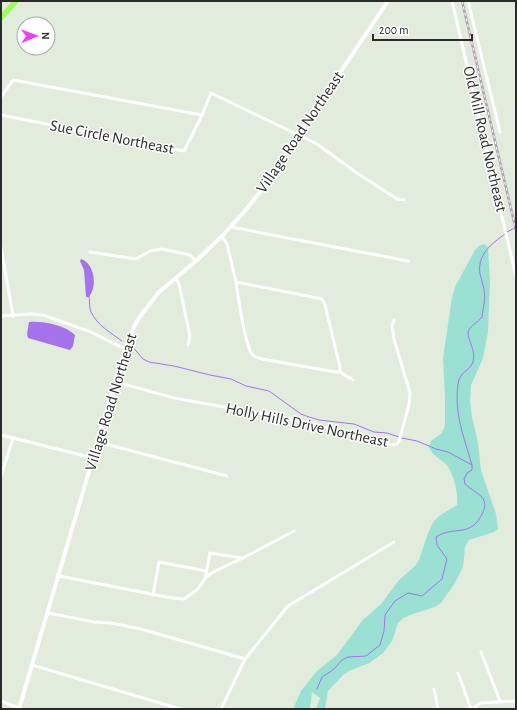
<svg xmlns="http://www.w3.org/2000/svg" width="517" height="710" viewBox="0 0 517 710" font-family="'Alegreya Sans',sans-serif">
<rect width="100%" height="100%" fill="#e1ecdc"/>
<!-- green -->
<path fill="#9ae1d4" d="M484,244L488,247L490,281L488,332L483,358L471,385L470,400L472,417L478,443L481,470L496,514L498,529L494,532L469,540L465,547L463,567L455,583L441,603L435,607L413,614L403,618L398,623L392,641L383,653L369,663L349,671L343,675L328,691L325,709H316L320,698L312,692L310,709H293L301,691L317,671L337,655L362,621L382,603L399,580L415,566L419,560L428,533L434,521L439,516L457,505C459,495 453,473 447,465C441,459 432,456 429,447L431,441L441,434L445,426V398L443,358L452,298L455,287L475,250L479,246Z"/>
<!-- water -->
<g fill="#a572eb">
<path d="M81,259C94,263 98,286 89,297H86L84,270L80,261Z"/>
<path d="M29,322C44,321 64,325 75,335L73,346L70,350L28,338L27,334Z"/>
</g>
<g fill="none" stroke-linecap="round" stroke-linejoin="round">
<!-- stream -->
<g stroke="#a572eb" stroke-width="1">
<polyline points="507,232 516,227"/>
<path d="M89,296C90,301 89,308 91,312C97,325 111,333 122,341"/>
<polyline points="132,346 143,359 149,362 174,366 210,375 231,379 246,386 269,391 301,414 309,417 319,420 354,424 374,432 387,433 399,437"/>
<polyline points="402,438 417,441 436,449 448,452 472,465"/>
<path d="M317,689L322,677L333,670L342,660L348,657L366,656L380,645L384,631L385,615L395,601L408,593L422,596L442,579L447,559L437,545L436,537C454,525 471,539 483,512C485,507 486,502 482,497C477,492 470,489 465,484L464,479L467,473L472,470V465C464,437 454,414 458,384C459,372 470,371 473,362C476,350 468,342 468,332C471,324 478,323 482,317C483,307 486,299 484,289C483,284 481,279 480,274C477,255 491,244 505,234"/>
</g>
<!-- street -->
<g stroke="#fff" stroke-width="3">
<polyline points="452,1 516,277"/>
<polyline points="468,1 500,132"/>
<polyline points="1,97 13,80 202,115 184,151 1,115"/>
<polyline points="202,115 211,93 317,144 357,173 397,199 404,200"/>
<polyline points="231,227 408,261"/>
<polyline points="222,236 227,244 236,282"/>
<polyline points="1,247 13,316"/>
<polyline points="90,252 136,259 150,251 162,249 190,255 196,261"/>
<polyline points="176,278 179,284 190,336 188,345"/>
<path d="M236,282L322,299L325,305L340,367V372H336L267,360C262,359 255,358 252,354C245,345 238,296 236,282Z"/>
<polyline points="1,316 32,314 43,315 91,332 125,349"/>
<polyline points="340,372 353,380"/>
<polyline points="116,382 174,398 302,421 391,445 397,444 399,441 409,405 410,393 394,339 392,326 394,320"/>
<polyline points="1,435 93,458"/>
<polyline points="98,442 227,476"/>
<polyline points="1,476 13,438"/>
<polyline points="59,576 172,598 184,599 198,589 206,577 215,571 243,558 294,531"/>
<polyline points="205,579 210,553 243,558"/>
<polyline points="153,595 159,562 206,571"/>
<polyline points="48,613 94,622 111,623 141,629 245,659"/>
<polyline points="481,652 500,701"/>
<polyline points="32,665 180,709"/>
<polyline points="458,673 471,709"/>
<polyline points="434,689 438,709"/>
<polyline points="1,701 19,708"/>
<polyline points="221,709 245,659 288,606 394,542"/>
<polyline points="473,709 480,703 516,701"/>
</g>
<!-- secondary -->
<polyline stroke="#fff" stroke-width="4" points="19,709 125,349 134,327 141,315 159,292 196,261 222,236 244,212 263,188 388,1"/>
<!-- highway -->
<polyline stroke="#9cfa5a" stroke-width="5.5" points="1,18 16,1"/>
<defs>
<polyline id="rail" points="462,1 516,230"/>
</defs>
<!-- rail casing -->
<use href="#rail" stroke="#b49fb4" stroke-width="2.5"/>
<!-- rail -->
<use href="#rail" stroke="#fff" stroke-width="1" stroke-dasharray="3" stroke-linecap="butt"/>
</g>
<g text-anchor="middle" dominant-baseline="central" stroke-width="3" stroke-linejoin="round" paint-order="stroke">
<!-- street labels -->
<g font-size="16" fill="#2a2a2a" stroke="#fff">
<text transform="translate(300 132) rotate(-56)">Village Road Northeast</text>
<text transform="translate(112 137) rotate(11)">Sue Circle Northeast</text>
<text transform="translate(485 139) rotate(77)">Old Mill Road Northeast</text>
<text transform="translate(111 402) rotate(-73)">Village Road Northeast</text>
<text transform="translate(307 425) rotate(12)">Holly Hills Drive Northeast</text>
</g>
</g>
<!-- border -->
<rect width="517" height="710" fill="none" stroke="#2a2a2a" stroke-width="4"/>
<!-- north arrow -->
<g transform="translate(36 36) rotate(89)"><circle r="19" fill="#ffffff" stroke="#aaaaaa"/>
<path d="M0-3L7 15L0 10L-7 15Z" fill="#ef40f5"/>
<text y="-6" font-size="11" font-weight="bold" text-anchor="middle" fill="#2a2a2a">N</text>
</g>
<!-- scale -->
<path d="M373 34v6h99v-6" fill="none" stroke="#2a2a2a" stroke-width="2"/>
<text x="379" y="34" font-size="12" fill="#2a2a2a" stroke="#ffffff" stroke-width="3" paint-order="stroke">200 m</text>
</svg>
